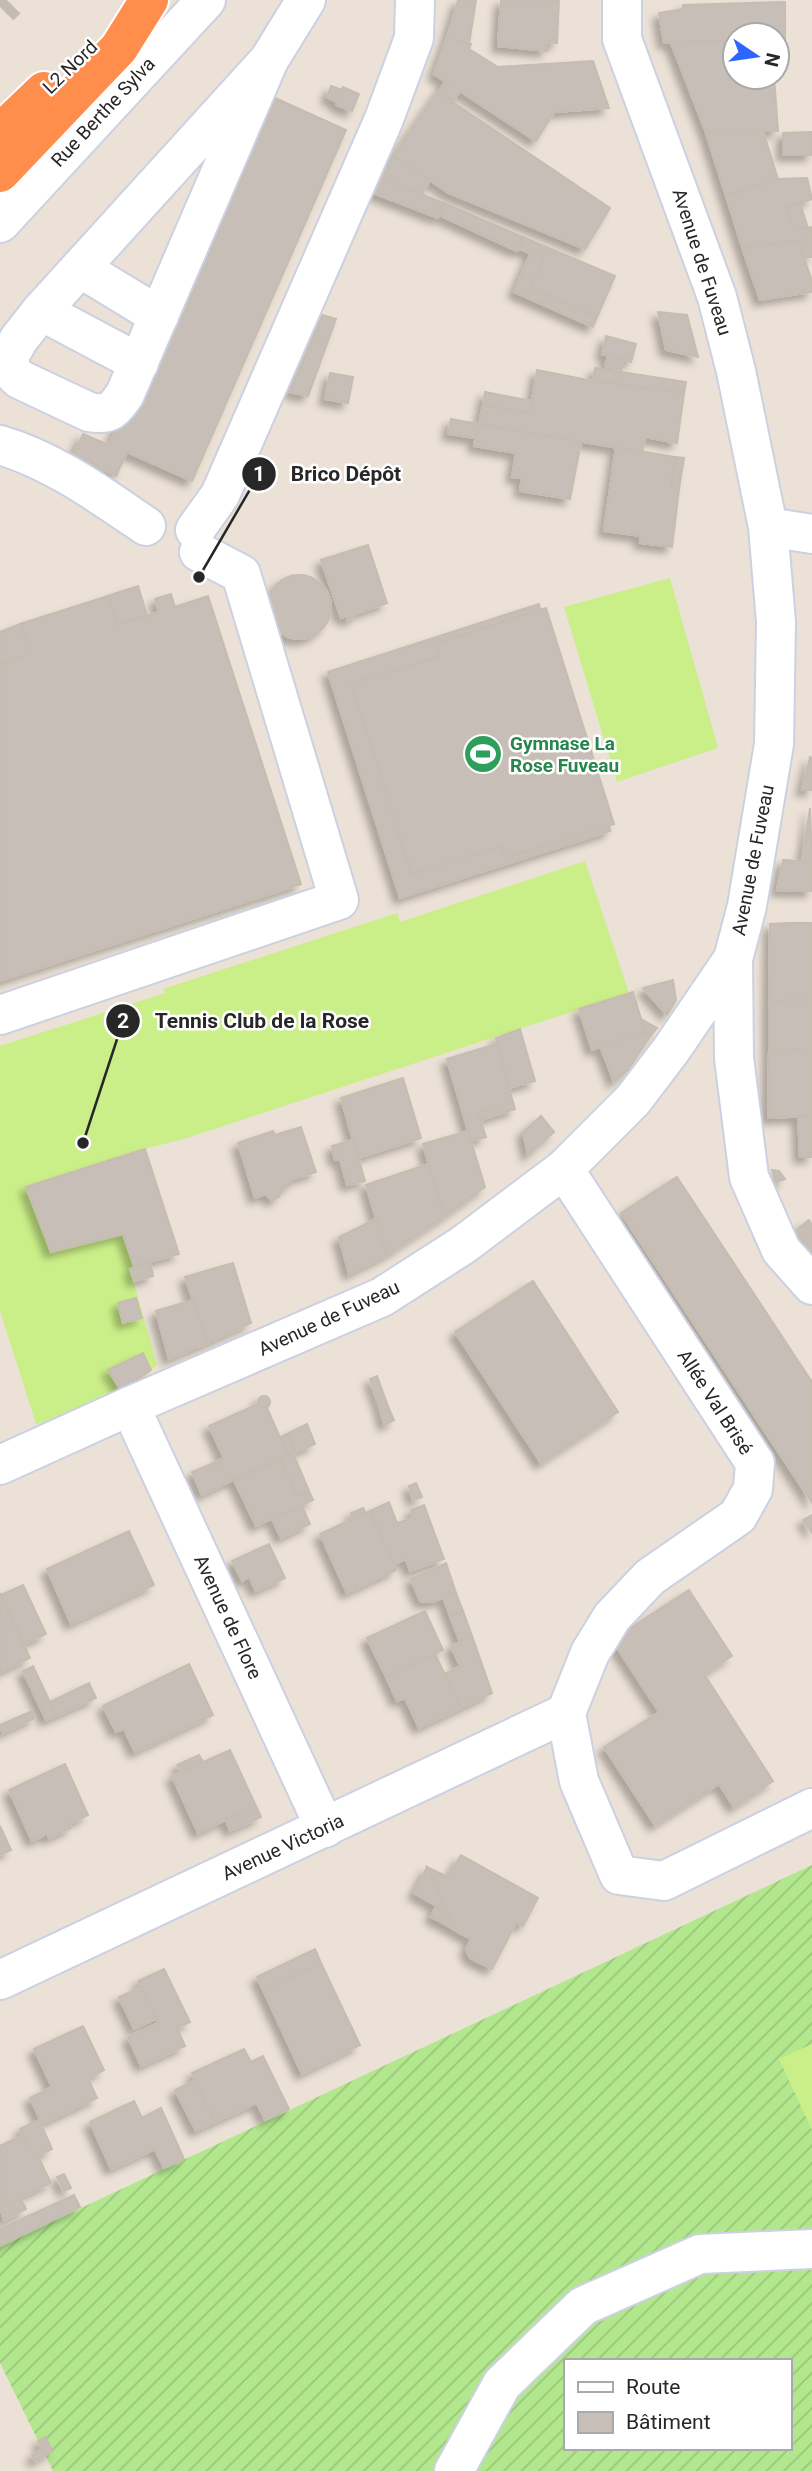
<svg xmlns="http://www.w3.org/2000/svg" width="812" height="2471" viewBox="0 0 812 2471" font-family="Roboto,sans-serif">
<defs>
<pattern id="garden-furrows" width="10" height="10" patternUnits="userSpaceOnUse" patternTransform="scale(1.75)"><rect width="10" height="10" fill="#b2e78e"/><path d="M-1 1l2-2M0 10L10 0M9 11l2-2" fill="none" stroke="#99c67a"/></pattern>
<filter id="shadow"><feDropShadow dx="-6" dy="6" stdDeviation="3.5" flood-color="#0004"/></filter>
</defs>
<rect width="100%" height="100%" fill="#ebe1d6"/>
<!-- garden -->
<path fill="url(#garden-furrows)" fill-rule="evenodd" d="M812,1865V2471H53L0,2363V2246ZM565,2361H789V2448H565Z"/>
<!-- pitch -->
<g fill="#cbef88">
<polygon points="670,578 718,748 617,782 564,607"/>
<path d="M585,861L629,993L187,1138L145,1149L179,1254L150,1261L130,1269L157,1365C123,1394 78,1412 36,1424L0,1311V1046L165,993L163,989L397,913L400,922Z"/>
<polygon points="812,2044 812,2130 779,2059"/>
</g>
<!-- building -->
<g fill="#c6beb7" stroke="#c6bdb1" stroke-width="2" filter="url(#shadow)">
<polygon points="458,0 476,0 469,44 447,38"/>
<polygon points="501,0 559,0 557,43 547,42 547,51 498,46"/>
<polygon points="785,2 785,39 777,39 777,35 735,35 735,40 664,43 659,13 683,9 683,5"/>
<polygon points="447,38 471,44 469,49 498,67 593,61 609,108 554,112 536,141 434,74"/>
<polygon points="735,40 735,77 774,77 778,131 705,130 671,43"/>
<polygon points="446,81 460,91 453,102 438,92"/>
<polygon points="331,86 342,90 343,87 359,94 352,111 336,105 337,102 327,97"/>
<polygon points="438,92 610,208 585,249 449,193 393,156"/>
<polygon points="264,93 346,130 192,481 127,452 116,476 73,456 83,434 109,445"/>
<polygon points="705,130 763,131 778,179 726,196"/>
<polygon points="812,132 812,155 783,155 783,133"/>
<polygon points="393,156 430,181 421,195 379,177"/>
<polygon points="379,177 444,203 438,218 373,193"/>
<polygon points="807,178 812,199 786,207 794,229 812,227 812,240 742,247 726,196 778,179"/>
<polygon points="444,203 523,237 519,249 517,251 439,215"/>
<polygon points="800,203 808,228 794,229 786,207"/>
<polygon points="523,237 615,276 597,317 531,288 543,258 519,249"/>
<polygon points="812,240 812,257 805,258 798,241"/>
<polygon points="798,241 812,281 812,292 760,300 742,247"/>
<polygon points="531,252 543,258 531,288 597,317 593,327 514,292"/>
<polygon points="658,312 687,315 698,357 666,350"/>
<polygon points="322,315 336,319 308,396 290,392"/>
<polygon points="606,336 636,344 631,362 602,354"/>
<polygon points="608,356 623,360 621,370 605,366"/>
<polygon points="595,368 686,382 684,393 593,381"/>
<polygon points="537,370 593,381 684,393 677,443 645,437 642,452 479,424 483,405 530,413"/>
<polygon points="330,373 353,377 348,403 325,399"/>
<polygon points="485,392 532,401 530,413 483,405"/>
<polygon points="451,419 478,424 476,438 448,434"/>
<polygon points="478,424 581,442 570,499 520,491 522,478 512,477 516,453 474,446"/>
<polygon points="616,447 675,457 671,488 679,489 672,547 640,543 641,536 604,531"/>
<polygon points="675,457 684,458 679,489 671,488"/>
<polygon points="368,545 387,603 355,614 355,617 347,620 347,616 341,618 321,560"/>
<circle cx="299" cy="607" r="32"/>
<polygon points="138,586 147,615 117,625 108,596"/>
<polygon points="171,594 175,607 208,596 301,884 0,981 0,664 30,653 20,624 108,596 117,625 159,612 155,599"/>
<polygon points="539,604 540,610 436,644 440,656 351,684 412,874 501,846 505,858 609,825 610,831 400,898 328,672"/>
<polygon points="546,608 614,824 505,858 501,846 412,874 351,684 440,656 436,644"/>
<polygon points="20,624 30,653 0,664 0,632"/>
<polygon points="810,757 812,758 812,790 802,790"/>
<polygon points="810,808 812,862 802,862"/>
<polygon points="783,860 812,862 812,891 777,890"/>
<polygon points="789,923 812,923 812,1000 769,1001 770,924"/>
<polygon points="673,980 676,1000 667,1015 643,988"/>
<polygon points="633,992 645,1032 592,1050 579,1009"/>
<polygon points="812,1000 812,1050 769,1051 769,1001"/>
<polygon points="641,1019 657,1028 651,1035 645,1032"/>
<polygon points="520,1029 535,1081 509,1088 496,1038"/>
<polygon points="645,1032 651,1035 628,1070 614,1082 600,1046"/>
<polygon points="496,1044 513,1102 478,1113 486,1137 471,1141 447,1059"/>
<polygon points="812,1050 812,1116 768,1118 769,1051"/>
<polygon points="403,1078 421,1138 358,1158 341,1098"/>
<polygon points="513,1102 515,1109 481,1120 478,1113"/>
<polygon points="541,1116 554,1132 528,1155 523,1132"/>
<polygon points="798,1116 812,1116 812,1157 800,1157"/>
<polygon points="301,1127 316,1172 290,1180 291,1185 282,1189 279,1197 272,1200 265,1194 255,1198 238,1143 273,1131 275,1135"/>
<polygon points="468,1131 485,1187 444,1217 423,1144"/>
<polygon points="353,1140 365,1181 347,1185 340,1159 335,1160 332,1146"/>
<polygon points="145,1149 179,1254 134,1266 123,1234 51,1252 26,1187"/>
<polygon points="428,1164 444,1217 387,1255 366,1185"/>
<polygon points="772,1170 779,1171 785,1179 776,1182"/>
<polygon points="677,1177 812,1382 812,1503 621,1213"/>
<polygon points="376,1219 387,1255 349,1274 339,1237"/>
<polygon points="809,1220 812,1225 812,1252 795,1231"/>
<polygon points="150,1261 153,1276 134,1281 130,1269"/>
<polygon points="233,1263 251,1323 207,1343 185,1277"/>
<polygon points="533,1281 618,1412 541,1463 455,1332"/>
<polygon points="136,1298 142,1318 123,1323 118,1303"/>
<polygon points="193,1300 207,1343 169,1359 156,1311"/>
<polygon points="143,1353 151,1370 121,1390 108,1370"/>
<polygon points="377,1376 389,1409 382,1412 370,1379"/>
<circle cx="264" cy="1402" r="6"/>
<polygon points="258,1404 262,1408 267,1408 288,1455 229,1482 218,1461 224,1458 209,1426"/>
<polygon points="389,1409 394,1420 385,1425 381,1413"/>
<polygon points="307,1424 315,1444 295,1453 287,1434"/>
<polygon points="287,1434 295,1453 288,1455 281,1437"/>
<polygon points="293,1453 309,1491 297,1496 280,1459"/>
<polygon points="280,1459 297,1496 309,1491 313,1500 256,1526 234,1480"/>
<polygon points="218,1461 229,1482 202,1495 192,1472"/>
<polygon points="416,1483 422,1497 413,1500 409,1486"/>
<polygon points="389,1502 397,1523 413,1518 411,1510 424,1505 444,1559 410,1571 406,1559 393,1565 370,1511"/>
<polygon points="302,1506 310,1524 281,1538 272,1519"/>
<polygon points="363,1508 366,1514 353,1519 351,1513"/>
<polygon points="370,1511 396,1570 347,1593 320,1534"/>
<polygon points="812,1515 812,1533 803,1520"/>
<polygon points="129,1531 154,1585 71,1624 47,1569"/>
<polygon points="269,1544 285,1578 256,1591 249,1577 242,1581 232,1561"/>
<polygon points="446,1563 456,1593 433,1602 420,1601 411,1579"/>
<polygon points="23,1585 46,1634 24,1644 1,1595"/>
<polygon points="689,1590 732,1656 704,1674 773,1781 734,1807 719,1784 655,1825 604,1747 659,1712 612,1640"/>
<polygon points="0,1593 30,1658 0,1672"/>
<polygon points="456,1593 463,1611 450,1616 443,1597"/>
<polygon points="425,1611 443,1650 386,1677 367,1638"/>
<polygon points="463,1611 472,1636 460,1642 450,1616"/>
<polygon points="472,1636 492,1693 461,1708 445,1674 460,1666 451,1646"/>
<polygon points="435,1654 461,1708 419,1728 405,1698 397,1701 386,1677"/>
<polygon points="189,1664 213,1715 135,1752 124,1729 116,1732 103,1706"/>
<polygon points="33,1666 50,1702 40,1707 23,1671"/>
<polygon points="89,1683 96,1698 56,1716 50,1702"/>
<polygon points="50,1702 56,1716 46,1720 40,1707"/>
<polygon points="32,1711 35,1718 3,1733 0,1725"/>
<polygon points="230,1750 256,1806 198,1833 172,1776"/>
<polygon points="199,1755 203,1762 180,1772 177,1765"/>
<polygon points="65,1764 88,1815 69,1824 71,1828 49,1838 47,1834 32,1841 9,1790"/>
<polygon points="256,1806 261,1817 230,1831 226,1820"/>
<polygon points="0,1826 11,1850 0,1855"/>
<polygon points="461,1855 538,1898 523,1926 516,1923 492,1969 470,1958 466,1949 471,1939 458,1932 427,1867 448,1877"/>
<polygon points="427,1867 448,1913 458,1932 439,1921 445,1911 414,1893"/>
<polygon points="436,1906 445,1911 439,1921 431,1917"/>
<polygon points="315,1949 321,1963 263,1990 257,1977"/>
<polygon points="321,1963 360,2045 302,2074 263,1990"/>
<polygon points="164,1969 190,2022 177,2028 185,2046 141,2066 128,2037 158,2023 138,1981"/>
<polygon points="141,1987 156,2019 134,2029 119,1997"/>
<polygon points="83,2026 104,2070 88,2078 97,2098 42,2124 30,2098 52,2087 34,2049"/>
<polygon points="244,2049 251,2062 263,2056 289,2109 265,2120 257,2103 215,2122 192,2073"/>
<polygon points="195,2080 215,2122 196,2131 175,2090"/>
<polygon points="134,2101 142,2118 161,2108 184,2159 164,2168 155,2149 111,2169 90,2122"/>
<polygon points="39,2120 52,2149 34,2158 20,2129"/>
<polygon points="23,2135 34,2158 38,2156 51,2183 0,2207 0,2146"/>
<polygon points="64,2174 71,2188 64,2191 57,2177"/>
<polygon points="74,2195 80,2207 0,2246 0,2229"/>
<polygon points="20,2197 26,2209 4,2220 0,2207"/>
<polygon points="45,2437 53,2451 35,2461 32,2455 43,2449 38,2441"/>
</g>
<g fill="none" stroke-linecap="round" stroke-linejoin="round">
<!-- highway-tunnel -->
<polyline stroke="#c4bcb3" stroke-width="38" stroke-dasharray="38 19" stroke-linecap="butt" points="0,7 7,0"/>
<defs>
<g id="minor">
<path d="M269,60L41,311L19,339L10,355V370L19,379L89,412C110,416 114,410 125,394L269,60L306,0"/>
<polyline points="0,223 206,0"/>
<polyline points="80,268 159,316"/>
<polyline points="41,311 139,363"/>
<path d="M0,445C54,461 100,495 146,526"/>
<polyline points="768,527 812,534"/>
<polyline points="195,530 220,495 384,119 414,38 415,0"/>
<polyline points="733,959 734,1058 749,1177 781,1250 812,1285"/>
<polyline points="0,1015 339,900 241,574 199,552"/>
<polyline points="564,1169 755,1463 753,1489 738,1516 650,1577 612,1617 590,1653 566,1713 579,1781 619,1875 664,1881 812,1808"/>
<polyline points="130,1406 325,1828"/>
<polyline points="0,1465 130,1406 382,1297 463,1245 564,1169 633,1100 671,1050 733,959 747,906 774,744 776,622 768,527 736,371 717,297 622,39 622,0"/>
<polyline points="0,1980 566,1713"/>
<polyline points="454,2471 502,2384 583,2306 700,2254 812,2249"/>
</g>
<g id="highway">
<polyline points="0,133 44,91"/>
<polyline points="0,173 119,48 149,0"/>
</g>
</defs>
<!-- minor casing -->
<use href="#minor" stroke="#ccd1e2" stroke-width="42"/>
<!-- highway casing -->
<use href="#highway" stroke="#fff" stroke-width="42"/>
<!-- minor -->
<use href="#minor" stroke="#fff" stroke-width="38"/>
<!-- highway -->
<use href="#highway" stroke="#ff8e4d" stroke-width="38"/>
</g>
<!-- icons -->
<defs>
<symbol id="stadium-disc" viewBox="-11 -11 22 22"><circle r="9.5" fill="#2e9e5b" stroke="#fff"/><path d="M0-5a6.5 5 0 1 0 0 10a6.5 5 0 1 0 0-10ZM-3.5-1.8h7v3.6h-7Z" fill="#fff"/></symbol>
</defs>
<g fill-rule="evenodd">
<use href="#stadium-disc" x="461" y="732" width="44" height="44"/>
</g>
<g text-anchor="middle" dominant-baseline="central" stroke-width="5" stroke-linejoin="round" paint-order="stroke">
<!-- street labels -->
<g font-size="19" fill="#272727" stroke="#fff">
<text transform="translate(70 67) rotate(-44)">L2 Nord</text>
<text transform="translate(103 112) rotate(-47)">Rue Berthe Sylva</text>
<text transform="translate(702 262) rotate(72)">Avenue de Fuveau</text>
<text transform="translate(753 860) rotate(-79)">Avenue de Fuveau</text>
<text transform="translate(329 1318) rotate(-25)">Avenue de Fuveau</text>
<text transform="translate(715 1402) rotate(57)">Allée Val Brisé</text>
<text transform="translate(228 1617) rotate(65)">Avenue de Flore</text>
<text transform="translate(283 1847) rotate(-25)">Avenue Victoria</text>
</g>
<!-- leisure labels -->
<g font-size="19" font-weight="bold" fill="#27864d" stroke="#fff" text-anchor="start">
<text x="510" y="743">Gymnase La<tspan x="510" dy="22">Rose Fuveau</tspan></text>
</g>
</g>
<!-- callouts -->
<path fill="none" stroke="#272727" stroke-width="2.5" d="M199 577L259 474M83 1143L123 1021"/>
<g fill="#272727" stroke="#fff" stroke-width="2.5">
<circle cx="199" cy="577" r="7"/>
<circle cx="83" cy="1143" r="7"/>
<circle cx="259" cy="474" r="18"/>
<circle cx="123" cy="1021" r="18"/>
</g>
<g font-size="21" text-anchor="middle" font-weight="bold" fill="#fff">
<text x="259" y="481">1</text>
<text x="123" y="1028">2</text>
</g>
<g font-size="21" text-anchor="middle" font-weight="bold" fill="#272727" stroke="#fff" stroke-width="5" stroke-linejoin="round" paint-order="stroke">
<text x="346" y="481">Brico Dépôt</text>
<text x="262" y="1028">Tennis Club de la Rose</text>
</g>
<!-- legend -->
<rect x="564" y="2359" width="228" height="91" fill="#ffffff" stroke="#a9a9a9" stroke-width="2"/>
<rect x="578" y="2382" width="35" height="10" fill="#ffffff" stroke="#a9a9a9" stroke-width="2"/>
<text x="626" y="2394" font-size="21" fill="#272727">Route</text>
<rect x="578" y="2412" width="35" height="21" fill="#c6beb7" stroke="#a9a9a9" stroke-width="2"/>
<text x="626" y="2429" font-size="21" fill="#272727">Bâtiment</text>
<!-- north arrow -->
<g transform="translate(756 56) rotate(103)"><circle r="33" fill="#ffffff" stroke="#a9a9a9" stroke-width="2"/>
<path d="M0-5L12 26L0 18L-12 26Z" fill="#2f65ff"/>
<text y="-10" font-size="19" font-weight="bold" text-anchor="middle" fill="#272727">N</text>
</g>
</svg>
